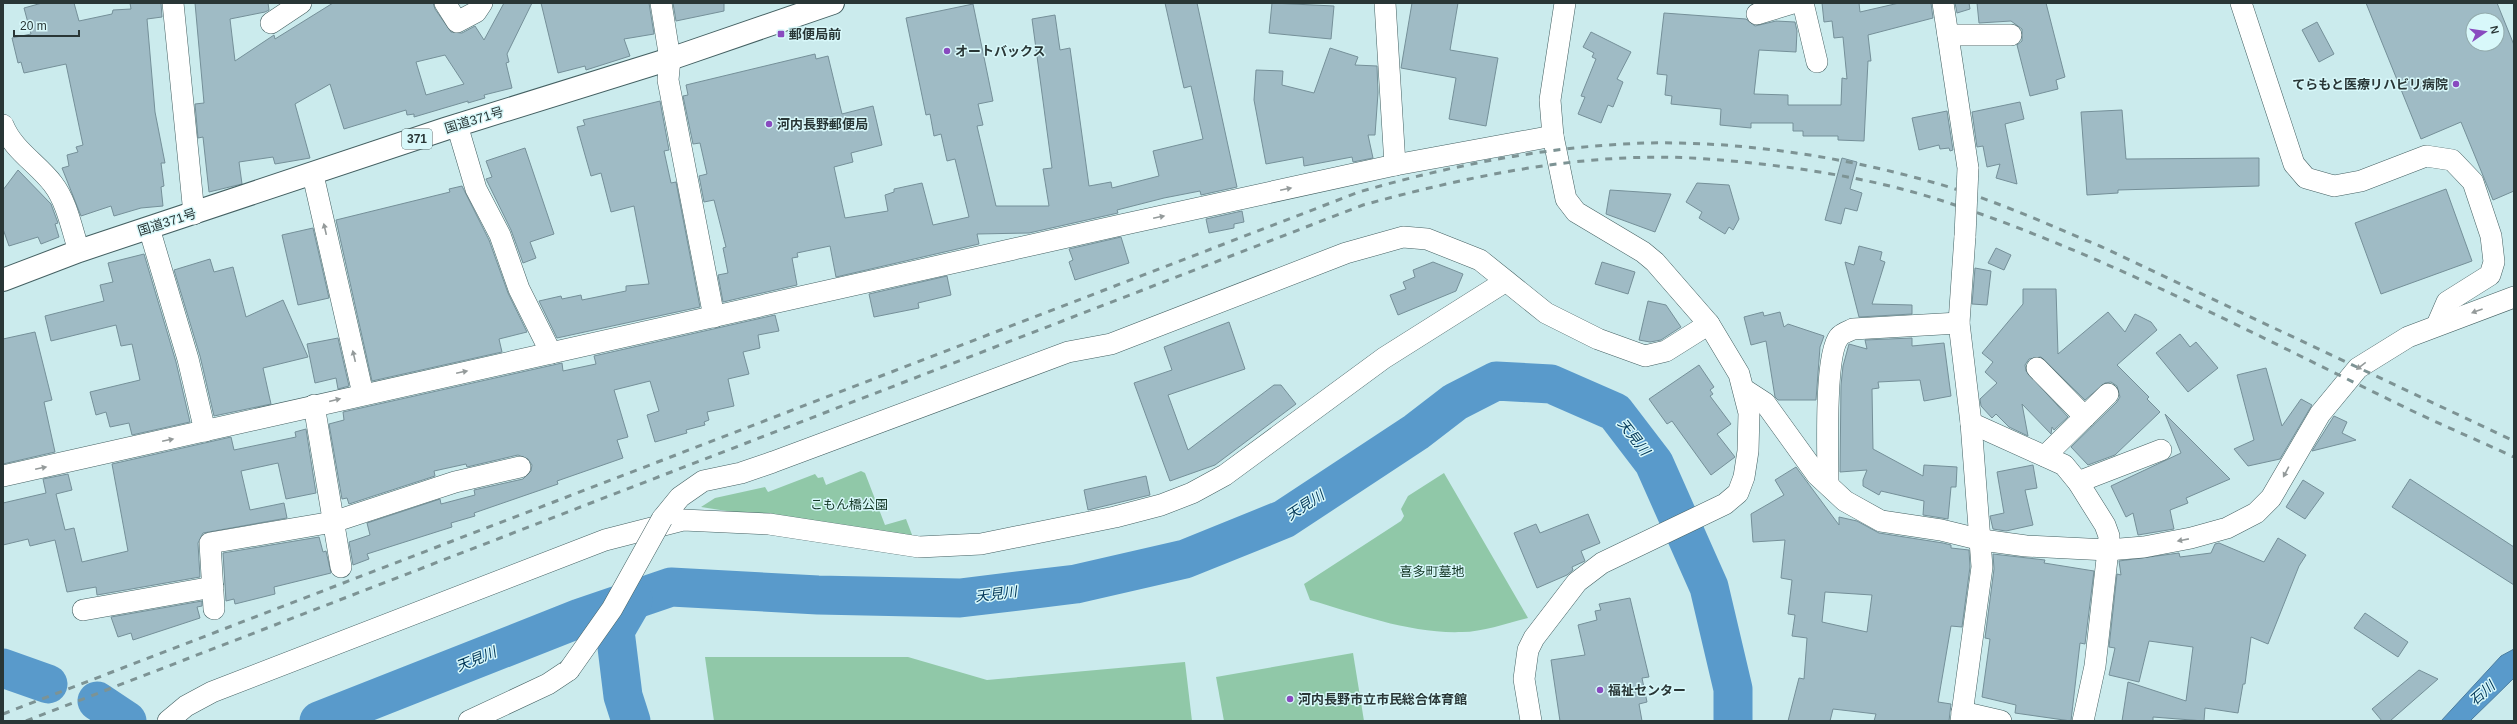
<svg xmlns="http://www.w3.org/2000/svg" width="2517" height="724" viewBox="0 0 2517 724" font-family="Arial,'Noto Sans JP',sans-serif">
<rect width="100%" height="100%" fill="#cbebed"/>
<!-- green -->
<g fill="#90c8a8">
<polygon points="861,471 865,473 885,525 906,519 914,540 701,507 715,498 765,487 768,492 815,474 818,478 823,477 826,485"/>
<path d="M1444,473L1528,618C1507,623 1483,632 1462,632C1411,634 1358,614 1310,600L1304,584L1401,521L1404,516L1401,509L1408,496Z"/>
<polygon points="1353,653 1364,721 1224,721 1216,677"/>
<polygon points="705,657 908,657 987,680 1185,662 1192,721 714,721"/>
</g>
<!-- water -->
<polygon fill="#599acb" stroke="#4b7c9e" points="2514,649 2514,678 2470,721 2441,721 2501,656"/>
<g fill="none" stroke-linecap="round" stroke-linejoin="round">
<!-- river -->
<g stroke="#599acb" stroke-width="39">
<polyline points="3,668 48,684"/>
<polyline points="97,701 127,721"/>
<polyline points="319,721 580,618 671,587 818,595 960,598 1076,584 1185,559 1284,519 1416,432 1455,402 1496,381 1551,384 1615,412 1654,463 1709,587 1733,689 1733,721"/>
<polyline points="631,721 623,696 615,631 633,600"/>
</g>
</g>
<!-- building -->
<g fill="#9fbbc5" stroke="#759099" fill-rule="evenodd">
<polygon points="42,3 74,3 79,21 112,14 113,10 131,9 130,3 161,3 162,17 147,19 155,112 165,163 161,163 164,186 161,187 163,206 141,208 114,216 111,206 81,216 62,168 69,166 67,155 78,152 76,147 83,145 66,64 24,73 21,62 18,63 12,38 31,34 24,8"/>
<path d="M195,3H268L269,10L265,12L230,19L235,61L274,35L275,39L333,3H433L435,9L451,32L462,33L475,26L484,40L504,3H532L507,54L509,62L506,63L512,88L484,95L485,98L468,103V101L414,117V114L407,115L406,110L344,129L330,84L295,104L310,158L275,164L273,157L239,162L242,184L209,192L203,137L198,138L195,104L204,103ZM445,55L464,84L426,95L416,62Z"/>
<polygon points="541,3 649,3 654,34 624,39 630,56 586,70 585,66 558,73"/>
<polygon points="673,3 724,3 724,11 676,21"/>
<polygon points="1165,3 1197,3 1237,187 1201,195 1200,191 1164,198 1117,210 1118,213 1029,233 977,234 979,244 836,277 830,246 797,253 798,257 792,258 797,285 723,302 718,275 728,273 723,248 726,247 714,200 704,202 699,176 707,174 700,143 693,144 683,96 688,95 686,85 815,54 816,59 828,56 842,114 873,106 882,145 851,153 853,162 834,167 845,218 888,211 885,195 894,192 894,189 922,183 933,225 969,217 955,159 947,161 941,134 934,136 930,114 926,115 906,18 973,4 993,101 978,104 983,125 977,126 996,206 1049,206 1043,169 1052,168 1032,19 1055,15 1060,50 1070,48 1089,186 1111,182 1112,188 1159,176 1153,151 1203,139 1191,86 1184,88"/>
<polygon points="1272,3 1334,6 1331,39 1269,33"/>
<polygon points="1412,3 1458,3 1450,50 1498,58 1486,126 1449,119 1456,78 1401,68"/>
<polygon points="1822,3 1859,3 1860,12 1899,3 1931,3 1933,18 1868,35 1871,61 1868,61 1864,141 1838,140 1838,136 1803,136 1803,131 1793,131 1793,123 1751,123 1751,128 1720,125 1721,109 1671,104 1672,96 1665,95 1667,75 1657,74 1664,13 1746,19 1755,26 1776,21 1795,22 1797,31 1796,52 1759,50 1754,94 1788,95 1788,105 1841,105 1842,78 1847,79 1843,37 1834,38 1832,21 1824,22"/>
<polygon points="1955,3 1969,3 1970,9 1957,13"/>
<polygon points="1977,3 2046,3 2065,77 2056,80 2058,89 2030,96 2017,45 2022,41 2022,29 2011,21 1979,23"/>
<path d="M2366,3H2497L2514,45V191L2493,200L2461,122L2421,139ZM2473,20H2497V44H2473Z"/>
<polygon points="2317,22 2334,54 2319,62 2302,30"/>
<polygon points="1591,32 1631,52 1617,79 1623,82 1613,107 1608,105 1601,123 1578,114 1585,97 1581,96 1596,59 1592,57 1594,53 1583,47"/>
<polygon points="1330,48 1358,57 1355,65 1377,66 1378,93 1375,135 1368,135 1373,158 1353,162 1352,157 1304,166 1303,157 1266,164 1254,100 1256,70 1283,71 1282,85 1314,93"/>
<polygon points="660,101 669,150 664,151 671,183 676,182 700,307 557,338 539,301 561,296 562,299 581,295 582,300 626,291 626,286 649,284 634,206 611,212 601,173 591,176 577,127 585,125 583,120"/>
<polygon points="2020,102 2024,119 2005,124 2017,184 1996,178 2000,164 1987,167 1983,146 1977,147 1972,112"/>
<polygon points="2122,110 2126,159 2259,158 2259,186 2118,190 2118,193 2087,195 2081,112"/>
<polygon points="1947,111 1953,150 1950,151 1949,148 1940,149 1939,145 1919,150 1912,118"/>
<polygon points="525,148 554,234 530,242 536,258 523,263 511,230 486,179 492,177 486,161"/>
<polygon points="1842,158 1857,162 1850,189 1862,193 1857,211 1845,208 1841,224 1825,220"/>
<polygon points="18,170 51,204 58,223 55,224 59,237 41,244 38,237 9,246 3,229 3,190"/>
<polygon points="1697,183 1729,185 1739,219 1733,230 1729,227 1725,234 1699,218 1702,212 1686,202"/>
<polygon points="462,186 489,240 508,293 527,332 499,339 502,352 372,381 336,220 450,192 449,189"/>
<polygon points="2446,189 2472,261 2381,294 2355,223"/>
<polygon points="1610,190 1671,194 1655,232 1606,214"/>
<polygon points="1242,211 1244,222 1234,224 1234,228 1209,233 1206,219"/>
<polygon points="313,228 329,298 298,305 282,235"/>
<polygon points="1121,237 1129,263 1075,280 1069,262 1073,260 1069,249"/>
<polygon points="1859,246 1882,252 1880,260 1885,262 1872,304 1912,305 1912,314 1859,317 1845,262 1854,265"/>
<polygon points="1996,248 2011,255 2004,270 1988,263"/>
<polygon points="144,254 176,362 190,422 132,435 129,423 110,427 106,412 96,415 90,392 140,380 132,344 121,346 116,325 51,341 45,316 104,301 100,285 113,282 108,263"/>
<polygon points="210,259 214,272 233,267 246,317 283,300 308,357 263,368 271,404 214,416 200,356 174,270"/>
<polygon points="1433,262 1463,274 1456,291 1398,315 1390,295 1406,289 1403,282 1415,277 1413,270"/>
<polygon points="1602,262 1635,272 1628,294 1595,284"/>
<polygon points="1975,268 1991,271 1987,305 1972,304"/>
<polygon points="947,276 951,295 918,303 919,308 874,317 869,294"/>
<polygon points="2023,289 2056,289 2058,354 2108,312 2125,332 2135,314 2151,322 2157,330 2117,365 2149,397 2147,399 2160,412 2115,455 2088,465 2071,447 2117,402 2120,397 2117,386 2111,382 2105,383 2085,400 2041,357 2029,359 2025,365 2026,371 2068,417 2054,430 2052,427 2051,434 2022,404 2028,436 2009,427 1996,414 1992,418 1981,406 1980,399 1997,383 1985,372 1993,362 1982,353 2023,304"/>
<polygon points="1648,301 1666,305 1681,327 1661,340 1650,342 1639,340"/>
<polygon points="1763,312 1764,316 1780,312 1784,327 1788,324 1824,336 1820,347 1816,400 1778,400 1775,397 1766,341 1751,345 1744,317"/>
<polygon points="775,315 779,331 758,335 760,348 743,352 749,374 728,379 734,406 707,412 709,420 704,422 705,425 686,430 687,433 655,442 647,415 659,411 650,381 614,390 628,437 617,440 623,458 557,481 558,484 474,513 475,516 451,523 452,527 367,554 369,559 353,565 349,542 370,535 367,523 440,499 441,504 475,495 474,490 523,479 531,471 532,465 528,459 518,455 467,467 466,464 434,471 435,476 349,504 347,498 342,499 329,424 344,420 343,412 562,363 563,371 596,364 594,356"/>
<polygon points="1229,322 1245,369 1168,395 1188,450 1274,385 1281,385 1296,404 1215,465 1170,481 1134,383 1172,370 1164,347"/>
<polygon points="35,332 52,400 44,402 55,452 3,464 3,339"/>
<polygon points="2180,334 2190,347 2196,342 2218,368 2188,392 2156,353"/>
<polygon points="338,338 349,386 338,389 336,378 315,383 307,344"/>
<polygon points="1912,338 1912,346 1944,343 1951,396 1924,401 1920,380 1878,382 1879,388 1872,389 1873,449 1923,476 1924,465 1957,467 1956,487 1951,487 1948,519 1923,515 1924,501 1881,491 1879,495 1863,486 1863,480 1867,470 1840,472 1841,385 1843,366 1849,344 1867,349 1865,340"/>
<polygon points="1699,365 1714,387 1710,390 1713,394 1710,396 1731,424 1717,434 1735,457 1711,475 1672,421 1667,424 1649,399"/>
<polygon points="2266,368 2282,426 2301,399 2312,405 2280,459 2248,466 2234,449 2254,440 2237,375"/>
<polygon points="2165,414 2230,479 2186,498 2188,503 2170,510 2174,529 2138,535 2133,513 2126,517 2111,486 2181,453"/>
<polygon points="2334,416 2347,422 2342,433 2356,440 2312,451"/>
<polygon points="306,429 316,493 286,499 278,463 241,471 250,510 284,503 287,518 203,533 198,543 200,577 97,595 96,587 67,592 55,540 30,546 28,539 3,545 3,503 46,493 43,479 68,474 72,490 56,494 65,530 74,528 82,562 128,551 112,464 231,437 234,450 296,437 295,432"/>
<polygon points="2033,465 2037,488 2025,490 2033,525 2006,531 1993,529 1990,516 2004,513 1997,472"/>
<path d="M1796,467L1839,525V517L1857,521L1879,533L1943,543L1951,545V548L1969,550L1970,567L1962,627L1951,626L1938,702L1951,704L1949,721H1874L1876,714L1833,709L1830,721H1788L1799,678L1804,679L1807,638L1792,636L1795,615L1788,614L1792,580L1781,578L1785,540L1753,542L1751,514L1784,495L1775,480ZM1825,592L1872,595L1867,632L1822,622Z"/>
<polygon points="1146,476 1150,495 1088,510 1084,490"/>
<polygon points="2410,479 2514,547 2514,585 2392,507"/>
<polygon points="2303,480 2324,493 2305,519 2286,507"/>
<polygon points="1588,514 1600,543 1581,551 1585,561 1572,567 1573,570 1567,575 1537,588 1514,533 1536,524 1540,533"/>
<polygon points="319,537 323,552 326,551 331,573 274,587 275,594 235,604 234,599 226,601 223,553"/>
<polygon points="2278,538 2306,555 2299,566 2268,644 2251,637 2245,684 2243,684 2238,713 2205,708 2204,721 2153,717 2153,721 2122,721 2128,682 2186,701 2193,647 2149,641 2139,682 2109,675 2115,648 2109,647 2117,574 2121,575 2119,561 2179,553 2180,557 2211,553 2215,544 2219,543 2264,562"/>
<polygon points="1993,554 2045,560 2044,563 2094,571 2085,644 2080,643 2071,721 2015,713 2016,705 1982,697 1990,639 1985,638 1994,569"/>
<polygon points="1630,598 1649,677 1642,678 1647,702 1639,704 1642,721 1560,721 1551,660 1585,655 1578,625 1597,620 1595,611 1601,610 1599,604"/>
<polygon points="202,601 202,606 197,607 200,618 133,640 131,633 118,637 111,617"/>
<polygon points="2365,613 2408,642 2398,657 2354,628"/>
<polygon points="2419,670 2438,679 2390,721 2382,721 2372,709"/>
</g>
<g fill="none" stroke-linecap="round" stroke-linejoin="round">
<defs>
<g id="minor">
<polyline points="173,3 194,214"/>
<polyline points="445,3 457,22 476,12 482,3"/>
<polyline points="661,3 670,59 668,80 714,317"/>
<polyline points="1385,3 1395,165"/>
<polyline points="1803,3 1817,62"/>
<polyline points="1943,3 1968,168"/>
<polyline points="2241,3 2294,164 2306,178 2334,186 2361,181 2426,156 2452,160 2473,182 2491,236 2494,262 2490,275 2447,302 2437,325"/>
<polyline points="1757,14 1793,3"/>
<polyline points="271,23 301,3"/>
<polyline points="1948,35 2011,35"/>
<path d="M3,125C13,150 38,164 53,184C67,202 72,230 79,251"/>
<polyline points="457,125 476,189 500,235 519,289 551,353"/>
<polyline points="313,175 363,394"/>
<polyline points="149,228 188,359 205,431"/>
<polyline points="2037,368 2085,417"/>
<polyline points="1745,390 1765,403 1817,475 1845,501 1881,521 1941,530 1982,540 2026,546 2108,550 2144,547 2191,538 2227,528 2256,513 2271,498 2320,414 2358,368 2408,337 2514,297"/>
<polyline points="314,405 341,567"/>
<polyline points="1971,423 2064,465 2078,482 2105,525 2109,536 2108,550 2095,666 2083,721"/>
<polyline points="2045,456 2108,394"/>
<polyline points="3,476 1121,225 1395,165 1553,136"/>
<polyline points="2078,482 2161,450"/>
<path d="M1828,484C1828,455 1824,356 1839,337C1842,333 1849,331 1853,329L1959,323"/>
<polyline points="662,519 680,497 703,481 741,473 773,462 1068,352 1111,344 1346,253 1403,237 1427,239 1480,260 1546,313 1598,339 1645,356 1666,351 1709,324"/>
<polyline points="214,609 210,543 333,522 455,482 520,467"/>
<polyline points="83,610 213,587"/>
<polyline points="1962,712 2001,721"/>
<polyline points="168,721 186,706 212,692 605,540 683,520 769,524 919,547 981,544 1115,517 1161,505 1192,493 1225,475 1384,358 1506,281"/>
<polyline points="469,721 548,684 569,670"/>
<polyline points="1531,721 1524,679 1528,650 1534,638 1577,582 1602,563 1725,504 1738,493 1744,477 1748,451 1749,413 1739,374 1709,324 1655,262 1643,252 1576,212 1566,199 1553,136 1550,100 1565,3"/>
<polyline points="1961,721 1982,567 1971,423 1959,323 1965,236"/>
</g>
<polyline id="highway" points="3,280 79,251 445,129 670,59 833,3"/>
</defs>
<!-- minor casing -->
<use href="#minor" stroke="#446062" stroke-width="22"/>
<!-- highway casing -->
<use href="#highway" stroke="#446062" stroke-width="24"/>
<!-- minor -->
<use href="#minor" stroke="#fff" stroke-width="21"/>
<!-- highway -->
<use href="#highway" stroke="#fff" stroke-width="22"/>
<!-- rail -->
<g stroke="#7d9394" stroke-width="3" stroke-dasharray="7 7" stroke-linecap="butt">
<path d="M3,714L1359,192C1452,165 1549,146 1646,143C1747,141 1852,158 1949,187C2001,203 2052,226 2102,247L2514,441"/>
<path d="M26,721L1363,205C1473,175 1592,150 1707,159C1787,165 1870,177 1946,202C2100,253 2246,330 2392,401C2432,421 2473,438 2514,457"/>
</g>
<defs>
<g id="minor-bridge">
<polyline points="1965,236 1968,168"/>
<polyline points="569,670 612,609 662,519"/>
</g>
</defs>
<!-- minor-bridge casing -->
<use href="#minor-bridge" stroke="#446062" stroke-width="22" stroke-linecap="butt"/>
<!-- minor-bridge -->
<use href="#minor-bridge" stroke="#fff" stroke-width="21"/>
</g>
<!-- one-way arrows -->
<defs><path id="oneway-solid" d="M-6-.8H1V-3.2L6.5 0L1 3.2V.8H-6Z"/></defs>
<g fill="#949a9a">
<use href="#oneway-solid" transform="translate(1286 189) rotate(-12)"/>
<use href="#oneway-solid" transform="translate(1159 217) rotate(-12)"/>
<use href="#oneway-solid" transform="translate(325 229) rotate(-103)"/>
<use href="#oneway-solid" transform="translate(2477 311) rotate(160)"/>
<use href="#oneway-solid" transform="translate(354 356) rotate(-103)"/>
<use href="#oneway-solid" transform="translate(2361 366) rotate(142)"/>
<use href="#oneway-solid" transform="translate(462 372) rotate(-12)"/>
<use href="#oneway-solid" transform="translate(335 400) rotate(-14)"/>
<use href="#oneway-solid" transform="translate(168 440) rotate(-12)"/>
<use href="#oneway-solid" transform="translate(41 468) rotate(-12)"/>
<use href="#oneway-solid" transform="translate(2286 472) rotate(118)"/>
<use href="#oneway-solid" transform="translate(2183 540) rotate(169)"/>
</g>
<!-- markers -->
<g fill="#894abf" stroke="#d8f8fa" stroke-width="1.5">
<rect x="777" y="30" width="8" height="8" rx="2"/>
<circle cx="947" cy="51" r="4"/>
<circle cx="2456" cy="84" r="4"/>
<circle cx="769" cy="124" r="4"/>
<circle cx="1600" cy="690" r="4"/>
<circle cx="1290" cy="699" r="4"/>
</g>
<g text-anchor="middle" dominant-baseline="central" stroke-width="3" stroke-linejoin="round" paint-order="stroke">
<!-- shield labels -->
<rect fill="#d8f8fa" stroke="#5e7071" stroke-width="1" x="402" y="129" width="30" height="20" rx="3"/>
<g font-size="12" font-weight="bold" fill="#293636">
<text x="417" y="139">371</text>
</g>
<!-- poi labels -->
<g font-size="13" font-weight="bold" fill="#293636" stroke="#d8f8fa" text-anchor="start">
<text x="789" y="34">郵便局前</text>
<text x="955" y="51">オートバックス</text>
<text x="2448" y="84" text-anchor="end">てらもと医療リハビリ病院</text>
<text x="777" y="124">河内長野郵便局</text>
<text x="1608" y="690">福祉センター</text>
<text x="1298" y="699">河内長野市立市民総合体育館</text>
</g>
<!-- street labels -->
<g font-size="13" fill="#293636" stroke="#d8f8fa">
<text transform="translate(474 120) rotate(-17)">国道371号</text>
<text transform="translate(167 222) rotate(-18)">国道371号</text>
</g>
<!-- park labels -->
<g font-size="13" fill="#133624" stroke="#d8f8fa">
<text x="849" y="504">こもん橋公園</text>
<text x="1432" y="571">喜多町墓地</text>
</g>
<!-- water labels -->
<g font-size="14" font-style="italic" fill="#003556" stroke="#d8f8fa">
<text transform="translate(1634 437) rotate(52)">天見川</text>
<text transform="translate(1305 505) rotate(-33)">天見川</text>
<text transform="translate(996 594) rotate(-7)">天見川</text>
<text transform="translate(476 659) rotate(-22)">天見川</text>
<text transform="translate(2482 693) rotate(-41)">石川</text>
</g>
</g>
<!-- border -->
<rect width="2517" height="724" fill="none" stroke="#293636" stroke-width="8"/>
<!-- north arrow -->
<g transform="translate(2485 32) rotate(77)"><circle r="19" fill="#d8f8fa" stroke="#92aaac"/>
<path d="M0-3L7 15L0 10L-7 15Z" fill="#894abf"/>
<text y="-6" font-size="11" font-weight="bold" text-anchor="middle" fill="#293636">N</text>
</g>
<!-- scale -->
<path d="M14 30v6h65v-6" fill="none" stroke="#293636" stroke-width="2"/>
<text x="20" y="30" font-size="12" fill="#293636" stroke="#d8f8fa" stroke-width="3" paint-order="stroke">20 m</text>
</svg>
